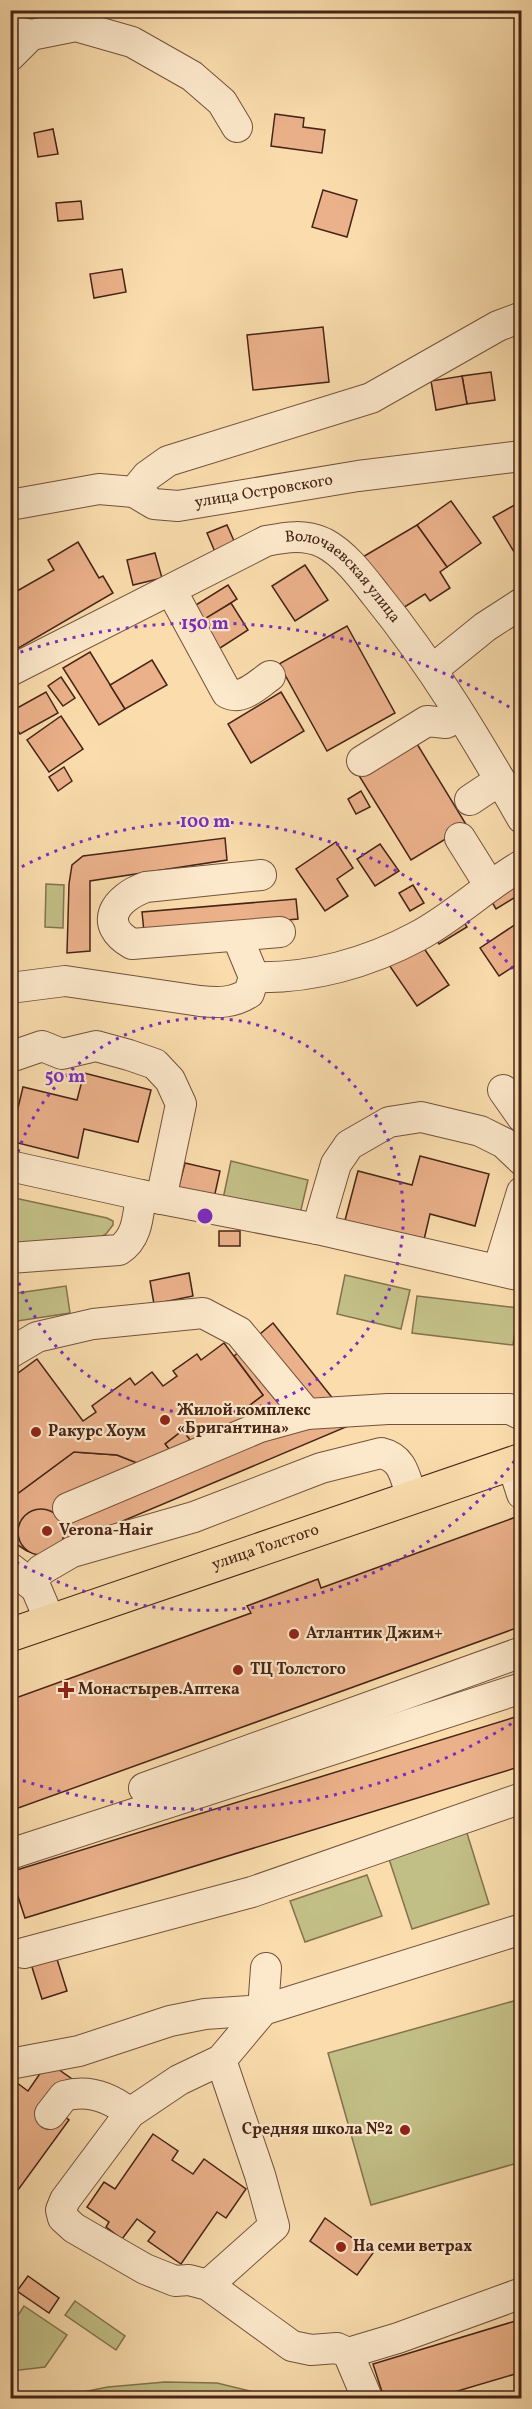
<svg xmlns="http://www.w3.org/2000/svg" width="532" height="2409" viewBox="0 0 532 2409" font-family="Vollkorn,serif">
<rect width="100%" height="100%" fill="#fadcad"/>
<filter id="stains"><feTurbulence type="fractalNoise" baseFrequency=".00333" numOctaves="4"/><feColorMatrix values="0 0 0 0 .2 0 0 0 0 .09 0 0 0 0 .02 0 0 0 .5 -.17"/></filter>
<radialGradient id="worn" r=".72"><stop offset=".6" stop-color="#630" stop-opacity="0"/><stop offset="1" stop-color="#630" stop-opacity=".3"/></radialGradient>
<!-- green -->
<g fill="#c2bf86" stroke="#84724e" stroke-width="1.5">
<polygon points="46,884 64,885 63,928 45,927"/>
<polygon points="231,1161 308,1180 300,1214 223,1199"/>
<polygon points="10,1197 107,1218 113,1221 113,1225 106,1234 96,1240 11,1245"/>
<polygon points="345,1275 410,1290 401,1329 337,1314"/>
<polygon points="66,1286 70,1313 11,1322 11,1294"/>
<polygon points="417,1296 518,1308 513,1345 412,1333"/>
<polygon points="466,1830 489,1904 412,1929 388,1856"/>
<polygon points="367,1875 382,1916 305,1942 290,1901"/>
<polygon points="521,1999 521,2162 371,2205 328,2053"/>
<polygon points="75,2301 125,2336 116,2350 65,2315"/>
<polygon points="24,2306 67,2335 45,2367 11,2371 11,2326"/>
<polygon points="165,2382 217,2383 279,2398 52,2398 108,2387"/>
</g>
<!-- building -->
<g fill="#ebb18a" stroke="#462417" stroke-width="1.5">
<polygon points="275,114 304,118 303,127 325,130 322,153 271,146"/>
<polygon points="53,129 58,154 38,157 34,133"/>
<polygon points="323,190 357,200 347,237 312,227"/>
<polygon points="81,201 83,219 58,221 56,203"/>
<polygon points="122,269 126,292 94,298 90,274"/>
<polygon points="323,327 329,382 253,390 247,335"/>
<polygon points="491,372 495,400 467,404 462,376"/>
<polygon points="462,376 467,404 436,410 431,381"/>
<polygon points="451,501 481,543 447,567 417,525"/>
<polygon points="522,501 522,565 493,517"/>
<polygon points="227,525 235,543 215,552 207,533"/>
<polygon points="417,525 447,567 440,572 450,588 430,601 425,594 403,608 361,558"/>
<polygon points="78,542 99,578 103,576 113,593 10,653 10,595 54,570 48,560"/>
<polygon points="155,553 162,578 133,585 127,560"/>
<polygon points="305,565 328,600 295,621 272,586"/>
<polygon points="228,585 237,599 192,628 183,613"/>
<polygon points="231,603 248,630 214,652 196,624"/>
<polygon points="347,626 395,713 327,751 279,664"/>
<polygon points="90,652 125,709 99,725 63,668"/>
<polygon points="152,660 167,685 125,709 110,685"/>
<polygon points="61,677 75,698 63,706 48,686"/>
<polygon points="46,692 58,713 20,734 10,719 10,712"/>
<polygon points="281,692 304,731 251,763 228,724"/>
<polygon points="61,716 83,749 49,772 27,740"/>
<polygon points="414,739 467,826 411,860 358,774"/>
<polygon points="64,767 72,781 58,791 49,777"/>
<polygon points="361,791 370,807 356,814 348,799"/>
<polygon points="225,838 227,860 90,881 90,951 67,953 69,884 72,865 83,856"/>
<polygon points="336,842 353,868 337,879 348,896 325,911 296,869"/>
<polygon points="380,844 399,871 375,886 357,859"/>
<polygon points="522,877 522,893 496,909 489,897"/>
<polygon points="413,885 424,903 410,911 399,893"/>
<polygon points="296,899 298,919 144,932 142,912"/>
<polygon points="461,917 467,927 439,944 433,934"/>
<polygon points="522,920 522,961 499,976 480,948"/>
<polygon points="419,941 449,985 417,1006 387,962"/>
<polygon points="84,1073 151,1090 138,1142 84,1129 78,1158 10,1141 23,1087 77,1100"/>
<polygon points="420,1156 489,1174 475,1226 430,1214 423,1244 344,1224 358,1171 412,1185"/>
<polygon points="185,1163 220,1171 214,1198 178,1190"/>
<rect x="219" y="1231" width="21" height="15"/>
<polygon points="189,1273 193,1296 154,1304 150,1281"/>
<polygon points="273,1323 353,1424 42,1555 27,1551 10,1540 10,1494 13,1497 74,1452 117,1455 140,1464 143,1468 169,1449 165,1444 183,1430 195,1447 247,1418 242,1411 263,1395 234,1356"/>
<polygon points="224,1343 263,1395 242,1411 247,1418 195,1447 183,1430 165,1444 169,1449 143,1468 140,1464 117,1455 74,1452 13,1497 10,1494 10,1379 37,1359 83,1421 96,1412 92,1406 130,1378 135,1385 152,1372 163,1386 177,1376 173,1371 197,1354 201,1360"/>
<circle cx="41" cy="1532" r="23"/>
<polygon points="516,1517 522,1531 522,1626 10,1811 10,1700 251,1613 247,1606 318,1579 321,1588"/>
<polygon points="522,1715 522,1766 25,1918 10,1872"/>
<polygon points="56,1956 67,1991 42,1999 31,1964"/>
<polygon points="48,2062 72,2079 52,2107 69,2120 10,2201 10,2084 13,2080 28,2091"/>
<polygon points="153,2134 178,2151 172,2160 193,2174 204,2159 246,2189 226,2218 217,2212 181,2264 148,2241 155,2232 137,2219 122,2239 106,2227 109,2222 87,2207 104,2182 115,2189"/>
<polygon points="325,2218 373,2253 357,2275 310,2241"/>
<polygon points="28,2276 59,2298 49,2313 17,2291"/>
<polygon points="522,2319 522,2372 434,2398 384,2398 373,2364"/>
</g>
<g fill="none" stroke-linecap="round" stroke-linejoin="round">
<defs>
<g id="minor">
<polyline points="10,30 31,35 10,56"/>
<polyline points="31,35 76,26 132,42 192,76 222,102 237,127"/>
<polyline points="134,492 147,476 168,461 371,398 498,326 522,317"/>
<path id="s1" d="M10,505L99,489L134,492L154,504L178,506L358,476L522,456"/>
<path d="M171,590L227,693C242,701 257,685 270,676"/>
<polyline points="432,670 485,627 522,603"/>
<path id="s2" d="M10,671L266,541C287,537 304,534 324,543C345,554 362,577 376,595C432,664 478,741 522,818"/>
<polyline points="362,761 427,721 446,723 460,715"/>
<polyline points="470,800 500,780"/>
<polyline points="460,838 490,886"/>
<path d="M261,875L146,887C115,898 97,924 132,944L280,932"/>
<path d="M254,977C310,979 368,963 418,936C455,916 486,886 522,865"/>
<path d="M10,988L65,981L200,1001C219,1003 233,1003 249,993L254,977L237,936"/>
<polyline points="10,1057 42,1046 62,1054 96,1046 129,1055 155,1064 170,1080 181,1104 161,1199"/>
<polyline points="503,1090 522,1117"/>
<polyline points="10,1166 141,1195 317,1229 522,1276"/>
<polyline points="317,1229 336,1164 349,1145 389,1122 421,1117 480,1131 504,1143 522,1160"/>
<path d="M10,1258L119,1250C138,1238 138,1215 141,1195"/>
<polyline points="498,1270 522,1192"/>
<polyline points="10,1353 37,1337 93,1324 203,1313 239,1332 307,1414"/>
<polyline points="512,1463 522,1494"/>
<polyline points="68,1508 260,1427 307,1414 388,1409 510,1409 522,1415"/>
<polyline points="10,1568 36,1588 50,1621"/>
<path d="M31,1583L41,1570L72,1552L194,1517L321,1468L381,1453C404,1458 405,1478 412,1498"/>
<polyline points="144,1788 522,1652"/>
<polyline points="10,1854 522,1688"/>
<polyline points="24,1953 252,1892 522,1798"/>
<polyline points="10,2064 79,2051 170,2021 205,2014 263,2010 266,1968"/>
<path d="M50,2114L64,2096C88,2089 111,2098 130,2113"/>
<polyline points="208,2285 274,2226 260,2175 221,2060"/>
<polyline points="348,2353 398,2338 522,2293"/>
<polyline points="367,2398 348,2353 337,2348 311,2350 292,2346 208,2285 189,2280 175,2281 145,2269 74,2228 63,2218 61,2210 65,2200 130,2113 179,2080 221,2060 263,2010 522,1929"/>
</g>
<g id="major">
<path id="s3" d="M10,1635L522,1460"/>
</g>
</defs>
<!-- minor casing -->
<use href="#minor" stroke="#73523c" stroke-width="32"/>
<!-- major casing -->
<use href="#major" stroke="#462417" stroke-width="35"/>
<!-- minor -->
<use href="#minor" stroke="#fce8ca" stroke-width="30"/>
<!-- major -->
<use href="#major" stroke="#fadcad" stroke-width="33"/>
</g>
<!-- distance rings -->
<g fill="none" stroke="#7b2cbf" stroke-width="3" stroke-dasharray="3 6">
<path d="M11 1178A198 198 0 1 1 11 1254"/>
<path d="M520 1454A395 395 0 0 1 14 1561M14 871A395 395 0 0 1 520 978"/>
<path d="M519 1719A593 593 0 0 1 12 1777M12 655A593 593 0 0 1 519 713"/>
</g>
<!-- markers -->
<g fill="#8f2418" stroke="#fce8ca" stroke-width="2">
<circle cx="165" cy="1420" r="6"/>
<circle cx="36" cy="1432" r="6"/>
<circle cx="47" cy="1531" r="6"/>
<circle cx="294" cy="1634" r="6"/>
<circle cx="238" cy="1670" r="6"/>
<path d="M63 1681h6v6h6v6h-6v6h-6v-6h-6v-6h6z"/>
<circle cx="405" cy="2130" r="6"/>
<circle cx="341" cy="2247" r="6"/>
</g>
<g text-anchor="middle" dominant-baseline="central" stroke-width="4.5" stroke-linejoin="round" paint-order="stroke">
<!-- street labels -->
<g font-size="16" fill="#462417" stroke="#fce8ca">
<text stroke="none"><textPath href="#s1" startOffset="260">улица Островского</textPath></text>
<text stroke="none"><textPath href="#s2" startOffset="380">Волочаевская улица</textPath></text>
<text stroke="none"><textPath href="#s3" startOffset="270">улица Толстого</textPath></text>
</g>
<!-- poi labels -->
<g font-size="16" font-weight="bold" fill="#462417" stroke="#fce8ca" text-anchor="start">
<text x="177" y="1411">Жилой комплекс<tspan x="177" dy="18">«Бригантина»</tspan></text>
<text x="48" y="1432">Ракурс Хоум</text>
<text x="59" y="1531">Verona-Hair</text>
<text x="306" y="1634">Атлантик Джим+</text>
<text x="250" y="1670">ТЦ Толстого</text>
<text x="78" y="1690">Монастырев.Аптека</text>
<text x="393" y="2130" text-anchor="end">Средняя школа №2</text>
<text x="353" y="2247">На семи ветрах</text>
</g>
</g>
<circle cx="205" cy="1216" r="9" fill="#7b2cbf" stroke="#fce8ca" stroke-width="3"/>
<g font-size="18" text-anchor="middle" font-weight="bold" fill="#7b2cbf" stroke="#fce8ca" stroke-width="4.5" stroke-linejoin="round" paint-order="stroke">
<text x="205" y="629">150 m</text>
<text x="205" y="827">100 m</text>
<text x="65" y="1082">50 m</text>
</g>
<!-- margin -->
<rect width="532" height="2409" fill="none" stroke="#fadcad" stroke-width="36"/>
<rect x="12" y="12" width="508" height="2385" fill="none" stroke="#462417" stroke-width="3"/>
<rect x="18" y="18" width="496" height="2373" fill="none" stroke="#462417" stroke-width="1.5"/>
<rect width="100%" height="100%" filter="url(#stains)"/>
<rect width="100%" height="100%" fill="url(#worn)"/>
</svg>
